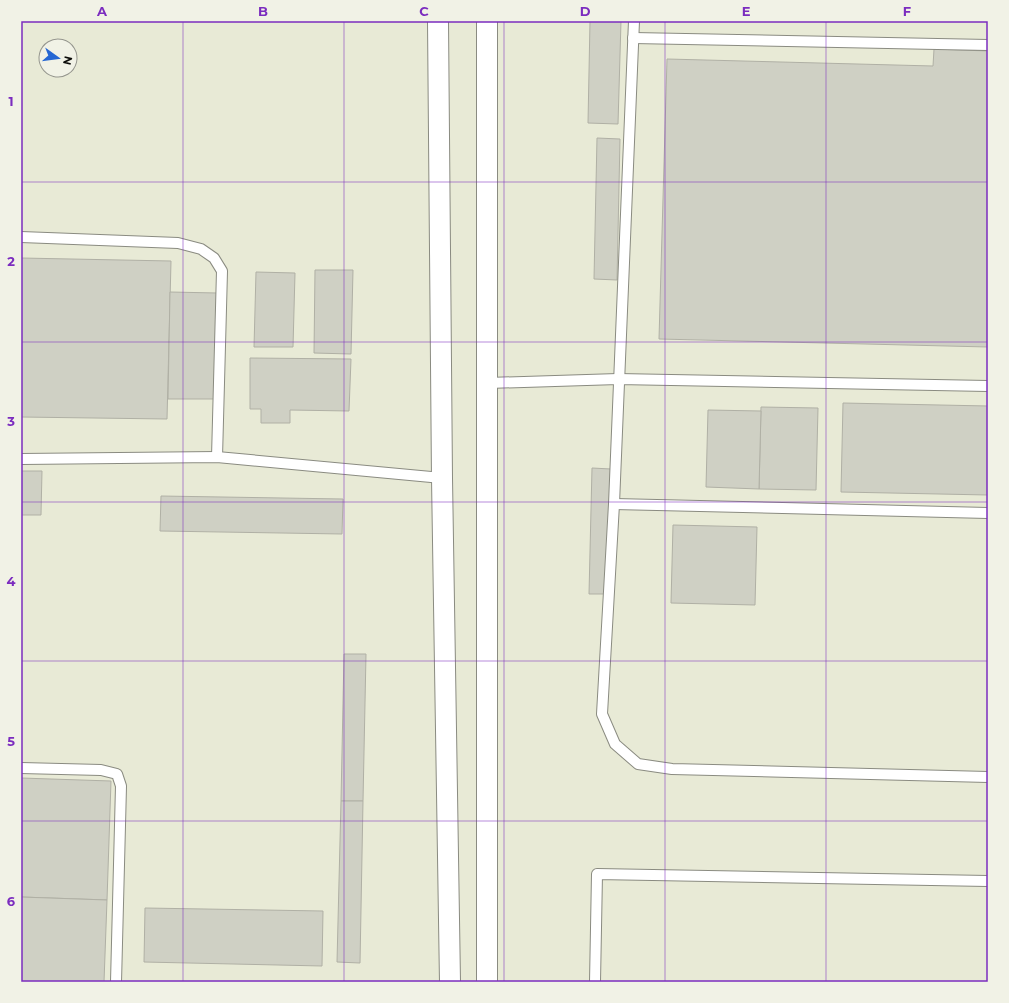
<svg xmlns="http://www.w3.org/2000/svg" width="1009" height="1003" viewBox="0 0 1009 1003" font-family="Montserrat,sans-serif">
<rect width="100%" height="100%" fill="#f1f2e6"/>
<!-- built -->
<path fill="#e8ead6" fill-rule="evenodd" d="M21,21H988V982H21ZM46,46H70V70H46Z"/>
<!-- building -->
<g fill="#cfd0c4" stroke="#b0b0a5">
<polygon points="590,21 621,21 618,124 588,123"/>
<polygon points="934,49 988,51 988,347 659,339 667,59 933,66"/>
<polygon points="597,138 620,139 617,280 594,279"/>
<polygon points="21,258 171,261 167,419 21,417"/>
<polygon points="315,270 353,270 351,354 314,353"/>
<polygon points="256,272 295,273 293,347 254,347"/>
<polygon points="170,292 217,293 214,399 168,399"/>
<polygon points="250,358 351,359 349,411 290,410 290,423 261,423 261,409 250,409"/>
<polygon points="843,403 988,406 988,495 841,492"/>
<polygon points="761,407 818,408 816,490 759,489"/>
<polygon points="708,410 761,411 759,489 706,487"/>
<polygon points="592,468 611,469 607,594 589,594"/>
<polygon points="21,471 42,471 41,515 21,515"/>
<polygon points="161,496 343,499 342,534 160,531"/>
<polygon points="673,525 757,527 755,605 671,603"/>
<polygon points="344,654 366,654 363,801 341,801"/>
<polygon points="21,778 111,781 107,900 21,897"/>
<polygon points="341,801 363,801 360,963 337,962"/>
<polygon points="21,897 107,900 104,982 21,982"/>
<polygon points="145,908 323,911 322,966 144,962"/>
</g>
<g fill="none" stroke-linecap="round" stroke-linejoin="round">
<defs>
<g id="service">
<polyline points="634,21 614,504 602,714 615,744 638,764 672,769 988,777"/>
<polyline points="633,38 988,45"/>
<polyline points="21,237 178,243 201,249 214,258 222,271 217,457"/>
<polyline points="488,383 618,379 988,386"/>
<polyline points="21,459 217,457 442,478"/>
<polyline points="614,504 988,513"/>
<polyline points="21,768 101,770 117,774 121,786 116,982"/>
<polyline points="595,982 597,874 988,881"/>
</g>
<g id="minor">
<polyline points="438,21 442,478 450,982"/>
<polyline points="487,982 487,21"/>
</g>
</defs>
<!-- service casing -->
<use href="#service" stroke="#8a8b81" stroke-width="12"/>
<!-- minor casing -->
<use href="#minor" stroke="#8a8b81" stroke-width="22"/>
<!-- service -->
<use href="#service" stroke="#fff" stroke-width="10"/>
<!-- minor -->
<use href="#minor" stroke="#fff" stroke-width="20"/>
</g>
<!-- grid -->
<path fill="none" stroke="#7b2cbf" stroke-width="1" stroke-opacity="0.55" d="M183,21V982M344,21V982M504,21V982M665,21V982M826,21V982M21,182H988M21,342H988M21,502H988M21,661H988M21,821H988"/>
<!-- border -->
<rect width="1009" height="1003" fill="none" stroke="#f1f2e6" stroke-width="44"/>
<!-- north arrow -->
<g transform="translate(58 58) rotate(104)"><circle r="19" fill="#f1f2e6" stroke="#95968e"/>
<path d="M0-3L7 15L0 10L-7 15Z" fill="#2667d3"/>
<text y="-6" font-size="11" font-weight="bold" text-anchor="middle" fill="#0c0c09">N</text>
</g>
<rect x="22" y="22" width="965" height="959" fill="none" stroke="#7b2cbf" stroke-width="1.5"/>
<g font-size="13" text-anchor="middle" font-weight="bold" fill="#7b2cbf">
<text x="102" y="16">A</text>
<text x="263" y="16">B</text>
<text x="424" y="16">C</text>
<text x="585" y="16">D</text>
<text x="746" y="16">E</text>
<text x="907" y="16">F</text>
<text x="11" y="106">1</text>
<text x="11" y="266">2</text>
<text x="11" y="426">3</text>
<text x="11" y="586">4</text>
<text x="11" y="746">5</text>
<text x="11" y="906">6</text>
</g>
</svg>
